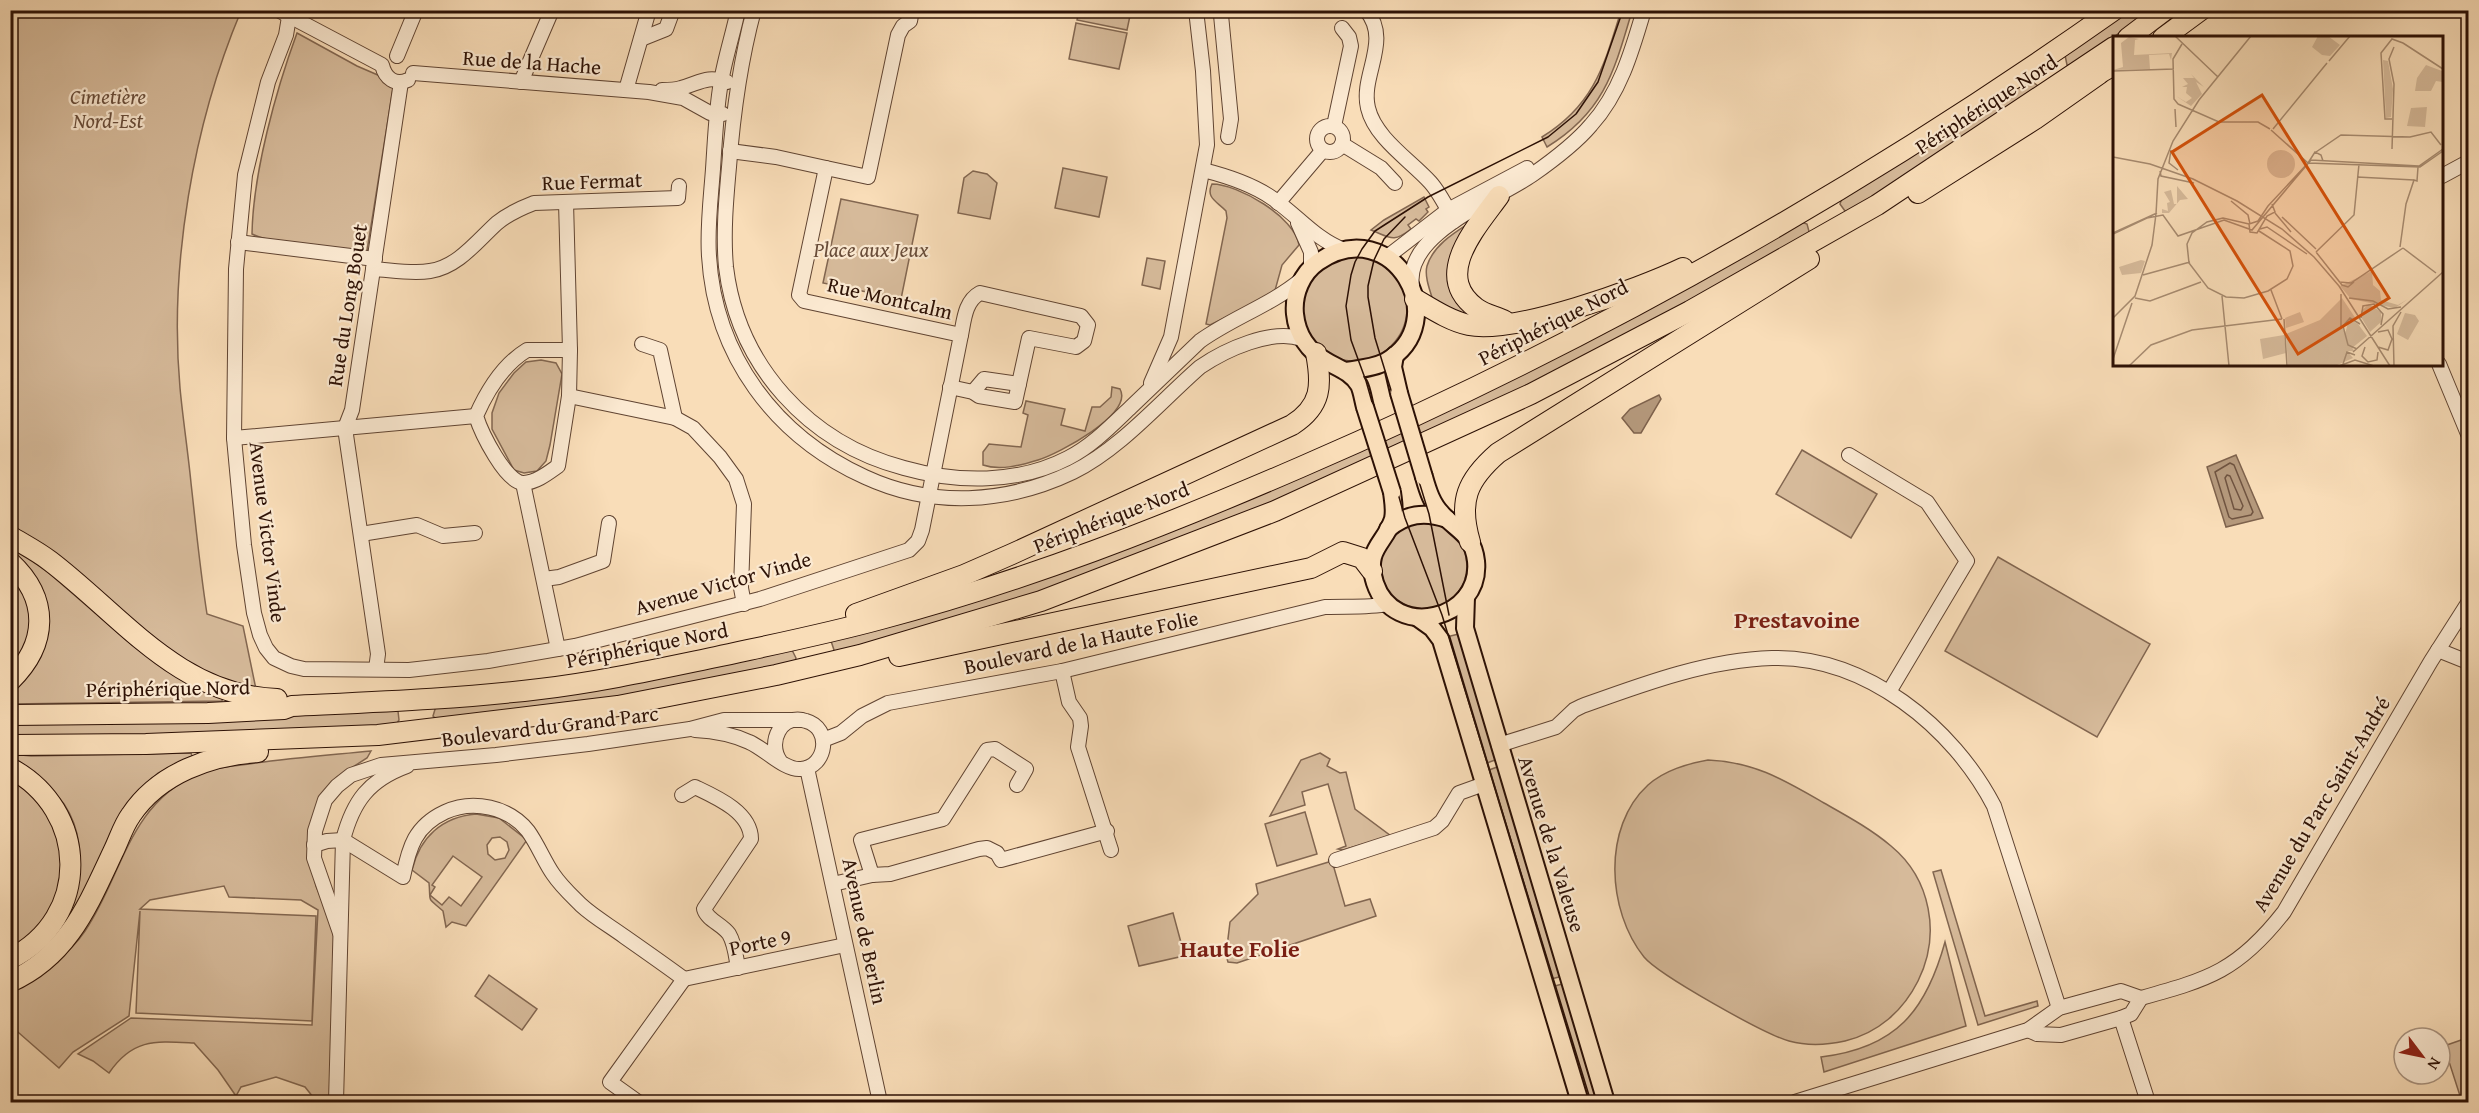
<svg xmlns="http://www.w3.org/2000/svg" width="2479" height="1113" viewBox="0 0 2479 1113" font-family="'Gentium Book Plus',serif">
<rect width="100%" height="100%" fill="#f9ddb8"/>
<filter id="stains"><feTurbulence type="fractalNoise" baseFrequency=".00333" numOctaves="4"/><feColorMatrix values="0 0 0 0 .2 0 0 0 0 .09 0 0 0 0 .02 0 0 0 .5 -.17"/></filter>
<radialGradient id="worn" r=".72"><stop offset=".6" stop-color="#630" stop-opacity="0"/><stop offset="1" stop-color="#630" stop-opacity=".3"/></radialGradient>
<!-- green -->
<g fill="#d6ba9a" stroke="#826650" stroke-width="1.5" fill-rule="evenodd">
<path d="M10,11H241C193,125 169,265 180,388C183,420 188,452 191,483C196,527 200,570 207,614L243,626L258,699L210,685L11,536Z"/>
<polygon points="1079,11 1079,10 1131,11 1127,30 1077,20"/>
<path d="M1621,11H1632C1614,72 1604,112 1547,147L1542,137C1594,105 1604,66 1621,11Z"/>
<polygon points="2126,11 2150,11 2084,58 2074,65 2067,65 2065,55"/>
<polygon points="1076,23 1127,33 1119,69 1069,59"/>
<path d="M297,33L357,66L394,82L367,251C336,249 280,247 252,234C253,173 276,90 297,33Z"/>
<polygon points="2029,79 2038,86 2036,90 1850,212 1845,211 1840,204 1842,198"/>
<polygon points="1063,168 1107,177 1099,217 1055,208"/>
<polygon points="973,171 987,174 997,183 990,219 958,213 964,178"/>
<path d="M1212,184C1238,184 1295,217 1299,245L1282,265L1274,294L1210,325L1206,324L1227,218L1226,211C1218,202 1205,198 1212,184Z"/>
<path d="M1424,197L1429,207L1426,209L1428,212L1419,221L1416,219L1408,225L1411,229C1393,243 1391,238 1371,230L1384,220Z"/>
<polygon points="841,199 918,215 901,299 823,283"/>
<path d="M1477,218L1454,262L1492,324L1434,304C1431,293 1424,277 1427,266C1434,243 1459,230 1477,218Z"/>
<polygon points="1801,222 1807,224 1810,235 1565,368 1275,503 997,608 835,653 831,641 985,595 1632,318"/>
<circle cx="1354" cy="308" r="53"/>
<polygon points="1147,258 1165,261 1160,289 1142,285"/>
<polygon points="541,360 556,363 562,374 550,445 546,461 537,471 524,473 514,470 492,429 492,413 499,393 514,373 526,362"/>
<path d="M1112,387L1120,389C1134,414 1058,454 1038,460C1022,465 1000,471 983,465V452L989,444L1021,447L1028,415L1023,413L1026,401L1065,409L1061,425L1085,431L1092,407H1100L1111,397Z"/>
<polygon points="1802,450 1877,494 1851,538 1776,494"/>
<circle cx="1424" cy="566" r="43"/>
<polygon points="10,544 50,574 132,645 193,686 223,696 222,701 11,704 11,690 45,634 11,554"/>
<polygon points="1998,557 2150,644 2097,737 1945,651"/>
<path d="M11,575C16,584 24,594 28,603C37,627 23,650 11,669Z"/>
<polygon points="1463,633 1498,759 1484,764 1442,638"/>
<polygon points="792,650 796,658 794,664 614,699 437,720 433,716 436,706"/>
<polygon points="398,711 399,720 396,725 182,735 11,737 11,722"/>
<path d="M371,751L367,758L337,777L318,804L307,843L316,886L332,924L336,946L332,1102H317L305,1087L276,1077L241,1087L236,1096L218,1070L194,1043C156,1041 133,1038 109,1073L93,1061L78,1054L131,1018L312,1025L318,910L301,900L229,897L224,886L150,900L140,909L316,916L312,1021L136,1013L140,911L129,1016L73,1052L59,1068L11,1026L10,990C38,974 67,958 85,931C122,877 128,805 196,775C211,768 232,766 249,764C290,758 331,755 371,751Z"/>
<path d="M191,753L192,756L158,773L137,793L58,938L11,975L10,969C18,966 24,961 30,957C75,924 97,854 64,804C50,785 30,773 11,761V754L31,756Z"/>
<polygon points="1320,753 1330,759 1327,766 1340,773 1346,772 1355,809 1391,836 1343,850 1338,849 1346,846 1328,784 1302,792 1305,805 1270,816 1301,760"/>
<path d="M1708,760C1755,762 1784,780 1824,803C1847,816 1871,829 1891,846C1931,879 1941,935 1918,981C1903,1011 1878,1033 1845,1041C1827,1045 1807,1046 1789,1041C1764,1034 1659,975 1644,957C1607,911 1602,827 1648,785C1665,770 1687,764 1708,760Z"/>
<polygon points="1500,766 1563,976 1547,980 1486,771"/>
<path d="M10,777C18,782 28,787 33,794C76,843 70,916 10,949Z"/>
<polygon points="1305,812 1317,854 1277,866 1265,824"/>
<path d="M476,814L499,818L527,840L466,926L452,922L446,927L443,911C426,896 431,904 429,883L412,870C420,837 442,817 476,814ZM500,837L507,842L509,850L505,858L495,860L488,854L487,845L492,838ZM453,856L482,877L461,906L449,897L442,905L430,895L435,887L432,885Z"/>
<polygon points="1332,861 1345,906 1370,899 1376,916 1237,963 1228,962 1226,955 1230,922 1258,894 1256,884"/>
<polygon points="1941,870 1985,1016 2037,1001 2038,1006 1978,1025 1933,872"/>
<polygon points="1173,913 1183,950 1179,957 1139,966 1128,926"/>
<path d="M1945,942L1966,1026L1824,1072L1821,1057C1896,1048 1926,1011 1945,942Z"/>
<polygon points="489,975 537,1009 522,1030 475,996"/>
<polygon points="1566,983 1602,1102 1585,1102 1551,987"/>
<polygon points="2464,1039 2468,1051 2468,1102 2462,1102 2444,1046"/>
</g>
<!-- water -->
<g fill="#b4987b" stroke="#7e624c" stroke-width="1.5">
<polygon points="1659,395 1661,399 1641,433 1634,433 1622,418 1630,409"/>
<polygon points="2236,455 2263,518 2226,527 2207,467"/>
</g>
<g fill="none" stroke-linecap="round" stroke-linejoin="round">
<!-- shore -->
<g stroke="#705440" stroke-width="1.5">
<polygon points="2230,463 2234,465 2253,512 2251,515 2232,519 2229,517 2215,472"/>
<polygon points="2227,475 2230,476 2243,506 2241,510 2234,509 2225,478"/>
</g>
<defs>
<g id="minor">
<path d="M278,10L382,65C385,78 395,86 408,80"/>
<path d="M738,10C733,34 725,58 721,82C716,110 715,140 713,169C711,197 707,227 709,256C715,356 775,436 865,477C932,508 1006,504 1073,472C1120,449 1161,401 1200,367C1225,350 1272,328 1302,339"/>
<path d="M754,10C740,62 733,114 729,167C726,200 723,234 726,267C738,366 809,443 904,468C957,483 1018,484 1068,458C1092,446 1112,425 1131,407C1154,385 1177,363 1200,341C1232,318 1271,305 1301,280"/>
<polyline points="1224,10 1221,15 1231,119 1228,137"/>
<path d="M1366,10C1392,41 1360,75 1368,108C1375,138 1410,160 1430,182C1440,193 1447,208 1454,221"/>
<polyline points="289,17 286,35 268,82 245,175 236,269 234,438 244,545 254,613 260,635 266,648 274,658 291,666 304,669 409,670 488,661 575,646 760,599 909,550 918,541 922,530 961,335 804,301 799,295 826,168 868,177 898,35 903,26 910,21 912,10"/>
<polyline points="641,39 666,29 673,10"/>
<polyline points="397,56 416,10"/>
<polyline points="413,73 649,92 683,98 710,113 723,114"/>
<polyline points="521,82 552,10"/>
<polyline points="626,90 649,10"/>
<path d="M662,90C668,90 675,90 681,88C700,83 706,75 727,82"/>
<circle cx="1330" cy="139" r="13"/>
<polyline points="1334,126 1351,46 1349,37 1342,28"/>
<polyline points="1342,144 1381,168 1395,183"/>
<polyline points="730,151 776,157 826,168"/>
<path d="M1203,170C1227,176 1252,184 1272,198C1297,215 1315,239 1344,250"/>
<polyline points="2442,176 2468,162"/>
<polyline points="566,202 570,350"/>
<polyline points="1278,203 1323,150"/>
<polyline points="1298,223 1311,252 1311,267"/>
<polyline points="238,242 375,259"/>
<polyline points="1387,257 1448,210 1527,168"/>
<path d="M373,269C391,270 412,274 430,271C458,267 477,241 497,223C508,214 521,208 534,203L678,198L679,186"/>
<path d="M1412,286C1404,233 1496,200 1532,175C1552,161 1575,144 1591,125C1620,93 1632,51 1644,10"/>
<polyline points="642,344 660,350 675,418"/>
<path d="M527,350H570L569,396L558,466C548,473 537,482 524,483C506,484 481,432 476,416C487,391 504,364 527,350Z"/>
<polyline points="2439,364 2468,434"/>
<polyline points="1151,383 1171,337 1207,145 1203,71 1196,10"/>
<path d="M950,387L973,392L979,396L1015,402L1029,338L1076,347L1084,341L1088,325L1081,316L980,293C965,301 964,320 961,335"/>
<polyline points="973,392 984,379 1019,384"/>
<polyline points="569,396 675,418 693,428 720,457 736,479 744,504 741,588 744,604"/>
<polyline points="234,438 476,416"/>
<polyline points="1849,455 1927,502 1967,561 1889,692"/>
<polyline points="523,483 558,649"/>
<polyline points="361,534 417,525 443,536 475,533"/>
<polyline points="544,579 559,577 603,561 609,523"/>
<polyline points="2438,650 2468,662"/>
<polyline points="376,669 378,654 345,428 352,410 401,82"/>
<polyline points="1062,671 1069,702 1080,718 1081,726 1078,747 1111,850"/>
<path d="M695,730C713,731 732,734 749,742C764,748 785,771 801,769C827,767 832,728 806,721C781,713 767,742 780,761"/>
<path d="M823,740L841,733L862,716L888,703L1062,671L1325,607C1346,606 1368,608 1388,604"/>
<path d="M1499,745L1556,727L1574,710L1582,706C1643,684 1707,660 1772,658C1866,656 1953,727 1994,806L2059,1008"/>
<polyline points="807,768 880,1102"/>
<path d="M682,795L695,787C716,797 751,812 751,839L704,909C707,920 722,924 729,934C735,944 736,957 738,968"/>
<path d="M314,845L327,841L343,840L403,877C409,847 415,826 445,812C473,799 509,807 528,831C538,845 544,861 553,874C561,886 571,895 581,905C594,917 610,926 625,937C645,951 665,965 684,979"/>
<polyline points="1336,860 1434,828 1442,821 1459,793 1484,784"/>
<polyline points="872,875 861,840 943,819 987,750 995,749 1026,769 1017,785"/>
<polyline points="833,884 872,875 890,874 979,849 987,848 997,853 1001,860 1107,831"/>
<polyline points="340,933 314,858 315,831 325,800 337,786 351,775 381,765 496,755 588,744 690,729 724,720 801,720"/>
<polyline points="684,979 845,945"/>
<path d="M2141,998C2209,979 2238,971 2284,912L2431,661L2468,603"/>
<polyline points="2121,1018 2148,1102"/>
<polyline points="2028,1030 2037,1034 2061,1035 2121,1018 2131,1014 2141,998"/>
<path d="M336,1102L343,840C353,801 369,780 407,766"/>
<polyline points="638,1102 610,1082 684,979"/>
<polyline points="1795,1102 2028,1030 2059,1008 2121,991 2141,998"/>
</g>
<g id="major">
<polyline points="1395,355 1393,367 1399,393"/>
<path d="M1345,371C1359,369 1373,368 1385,362C1456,323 1393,210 1318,262C1302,273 1293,294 1295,314C1297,334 1308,351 1326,361C1338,368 1351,372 1359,385C1362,391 1363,400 1365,407"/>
<path d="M1392,492C1393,501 1395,510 1393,519C1385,544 1364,549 1375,583C1394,641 1482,620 1476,561C1473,534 1457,531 1442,514C1432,504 1428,491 1424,477"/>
<path d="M1388,529C1406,514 1424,511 1447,519"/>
<polyline points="1466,597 1465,628 1606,1102"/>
<polyline points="1418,618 1432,628 1441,640 1580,1102"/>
</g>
<g id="highway">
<polyline points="2128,38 2165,10"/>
<polyline points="2163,38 2201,10"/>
<polyline points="2098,74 2114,65"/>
<polyline points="1918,193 2035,119 2099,74"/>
<path d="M1499,196C1476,228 1432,275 1476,308C1485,315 1496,316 1505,321"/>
<path d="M1415,299C1432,309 1450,321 1469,325C1515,334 1639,289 1683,268"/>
<path d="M10,536C23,544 37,551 50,561C121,615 179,696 277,699"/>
<path d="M1470,542C1458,501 1467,480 1498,453L1809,259"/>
<path d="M10,562C50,599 48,644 10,681"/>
<path d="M856,614L964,575L1012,554L1292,425C1322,406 1322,385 1316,353"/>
<polyline points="899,656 1311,568 1343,552 1362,558 1372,571"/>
<path d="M10,715L208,713L284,709L292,706C375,702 458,699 540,689C599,682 658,669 716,657C771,645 826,634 881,619C1025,581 1165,526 1301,467C1588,343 1859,190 2114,10"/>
<polyline points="10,745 146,744 378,735 618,706 776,675 860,655 1041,601 1275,511 1531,394 1690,311 1877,205 2114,47"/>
<path d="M10,768C89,810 92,918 10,959"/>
<path d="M10,982C68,956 88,905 113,852C119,840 123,826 131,815C159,773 211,755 258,752"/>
</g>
</defs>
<!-- minor casing -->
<use href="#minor" stroke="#604432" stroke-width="16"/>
<!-- major casing -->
<use href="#major" stroke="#2d1105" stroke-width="20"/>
<!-- highway casing -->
<use href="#highway" stroke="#2d1105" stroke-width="22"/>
<!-- minor -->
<use href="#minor" stroke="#fbe9d1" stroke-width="14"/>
<!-- major -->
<use href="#major" stroke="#f9ddb8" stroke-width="16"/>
<!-- highway -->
<use href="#highway" stroke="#f9ddb8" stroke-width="20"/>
<!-- tram -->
<g stroke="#2d1105" stroke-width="1.5">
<polyline points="1405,217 1384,239 1374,260 1368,286 1368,297 1375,338 1429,514 1449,615"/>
<polyline points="1591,1102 1442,615 1405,518 1366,381 1351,340 1346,306 1351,275 1355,262 1362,249 1375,231 1428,197 1548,137 1576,114 1598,82 1623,10"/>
</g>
<defs>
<g id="major-bridge">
<polyline points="1399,393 1424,477"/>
<polyline points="1365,407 1392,492"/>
</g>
</defs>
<!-- major-bridge casing -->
<use href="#major-bridge" stroke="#2d1105" stroke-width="20" stroke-linecap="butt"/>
<!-- major-bridge -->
<use href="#major-bridge" stroke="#f9ddb8" stroke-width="16"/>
</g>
<g text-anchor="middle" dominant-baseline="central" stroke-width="4.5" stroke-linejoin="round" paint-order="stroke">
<!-- street labels -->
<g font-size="21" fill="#2d1105" stroke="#fbe9d1">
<text transform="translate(532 62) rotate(4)">Rue de la Hache</text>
<text transform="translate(1986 104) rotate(-33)">Périphérique Nord</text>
<text transform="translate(592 181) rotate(-2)">Rue Fermat</text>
<text transform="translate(890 298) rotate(13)">Rue Montcalm</text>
<text transform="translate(347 305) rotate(-81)">Rue du Long Bouet</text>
<text transform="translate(1553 322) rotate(-27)">Périphérique Nord</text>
<text transform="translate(1111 517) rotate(-21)">Périphérique Nord</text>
<text transform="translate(268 532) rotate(83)">Avenue Victor Vinde</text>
<text transform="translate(723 583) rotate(-16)">Avenue Victor Vinde</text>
<text transform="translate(1081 642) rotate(-12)">Boulevard de la Haute Folie</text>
<text transform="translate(647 645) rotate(-11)">Périphérique Nord</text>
<text transform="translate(168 688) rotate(-1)">Périphérique Nord</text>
<text transform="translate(550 726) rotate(-7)">Boulevard du Grand Parc</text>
<text transform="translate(2321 804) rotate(-59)">Avenue du Parc Saint-André</text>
<text transform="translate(1552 844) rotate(73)">Avenue de la Valeuse</text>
<text transform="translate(865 931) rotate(78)">Avenue de Berlin</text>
<text transform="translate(760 942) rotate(-12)">Porte 9</text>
</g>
<!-- park labels -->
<g font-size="21" font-style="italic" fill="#684c39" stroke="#fbe9d1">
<text x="108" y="96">Cimetière<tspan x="108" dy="24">Nord-Est</tspan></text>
<text x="871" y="249">Place aux Jeux</text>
</g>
<!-- quarter labels -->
<g font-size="24" font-weight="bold" fill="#7a1f14" stroke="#fbe9d1">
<text x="1797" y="619">Prestavoine</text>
<text x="1240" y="948">Haute Folie</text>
</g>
</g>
<!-- overview -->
<g transform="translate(2113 36)">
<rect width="330" height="330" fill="#f9ddb8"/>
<path d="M205,0H215L227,9L217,20L209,19L199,11ZM16,1L26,3L22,4L21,19L59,17L58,24L56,18L36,19L37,33L0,34L10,31L8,7ZM270,24L275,25L280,53L278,81L273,82ZM313,29L329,35L330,46L323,45L318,55H302L304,42ZM78,38L91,51L83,46L89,58L78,70L63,60L73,66L79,62L73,57L74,51H69L75,48L70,42H81ZM314,71L312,91L294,90L298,72ZM154 128a14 14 0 1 1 28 0a14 14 0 1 1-28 0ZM64,150L75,163L67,164L56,177H49V173L55,175L54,167L57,166L51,156L58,154L61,168H64ZM28,224L32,225L28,237L9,239L6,231ZM259,235L260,249L267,255L268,264L285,269L295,263L282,272L238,263L227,250ZM229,262L243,283L229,291L241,315H234L240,322L222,330H175L173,298L207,284ZM256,268L268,276V286L257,296L248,281V275ZM187,276L191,286L173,292L172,282ZM292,277L302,279L306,285L295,304L284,298ZM236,283L245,288L254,300L239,312L232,298ZM171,299L173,317L150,323L147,303Z" fill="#d6ba9a"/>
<path fill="none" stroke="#a78b70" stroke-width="1.5" d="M62,0L105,41M290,7L330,33M216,25L237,0M0,35L61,33M65,68L106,86H145L157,93M65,68L61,63L60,23L69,8M62,73L63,91M279,83H272L268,17L279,3L290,7M160,93L214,27M158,94L195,127M279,113L281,48L276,23L281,11M58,114L56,127L65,134M203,116L228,99L297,101L318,96L328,109M0,121L37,128L80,143L124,165L169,193L201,221L226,250L277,330M195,127L307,131L330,115M195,127L202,116L208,119L210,125M47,135L48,140L81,147M244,141L301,144M118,165L135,179L137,188M159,168L162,176L154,180L144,197L137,196L136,188L145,185L155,170L195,127M162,177L178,196M43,178L45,143L60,105L86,64L138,0M169,181L203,213M136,188L110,182L94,186L79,197L74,208L76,227L95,252L113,261L131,262L155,255L174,243L180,230L177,215L146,195M147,193L154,191L194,218M0,197L44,177M0,198L34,182L50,179L65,200L111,184L139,194L198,124L306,130L330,113M287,211L293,168L301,144L304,145L305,131M290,212L323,237M203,216L241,179L246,128M203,216L229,249L235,251L241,246M30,239L77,226M226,246L238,247L290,212M158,254L169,283M228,258V290M109,260L116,330M22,262L37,265L88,246M236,262L260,265L275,273L288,271M0,282L22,260L39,209L43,178M248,282L250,270L261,268L270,278L268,289M171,283L174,330M252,311L249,320L255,326L264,324L265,316M265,311L275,314L279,303L275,294L265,296M244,313L235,309L230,290L237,282L247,288M240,316L330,236M0,323L19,267M230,328L234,316L242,319M16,330L38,309L79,294L169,283M226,330L242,324L261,330M281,330L280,290L288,276"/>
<path fill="#d5520b" fill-opacity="0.15" stroke="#d5520b" stroke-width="3" d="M149,59L276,262L185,318L59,116Z"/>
<rect width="330" height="330" fill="none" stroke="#2d1105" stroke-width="3"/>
</g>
<!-- margin -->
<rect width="2479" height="1113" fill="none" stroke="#f9ddb8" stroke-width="36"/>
<rect x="12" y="12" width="2455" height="1089" fill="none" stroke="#2d1105" stroke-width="3"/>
<rect x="18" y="18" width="2443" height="1077" fill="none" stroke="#2d1105" stroke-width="1.5"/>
<!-- north arrow -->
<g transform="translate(2422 1056) rotate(122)"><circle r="28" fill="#fbe9d1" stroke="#a9937f" stroke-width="1.5"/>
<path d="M0-4.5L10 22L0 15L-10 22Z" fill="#8f2418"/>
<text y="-9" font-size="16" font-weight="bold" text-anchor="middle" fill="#2d1105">N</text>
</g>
<rect width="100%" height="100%" filter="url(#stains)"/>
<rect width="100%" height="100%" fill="url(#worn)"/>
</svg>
